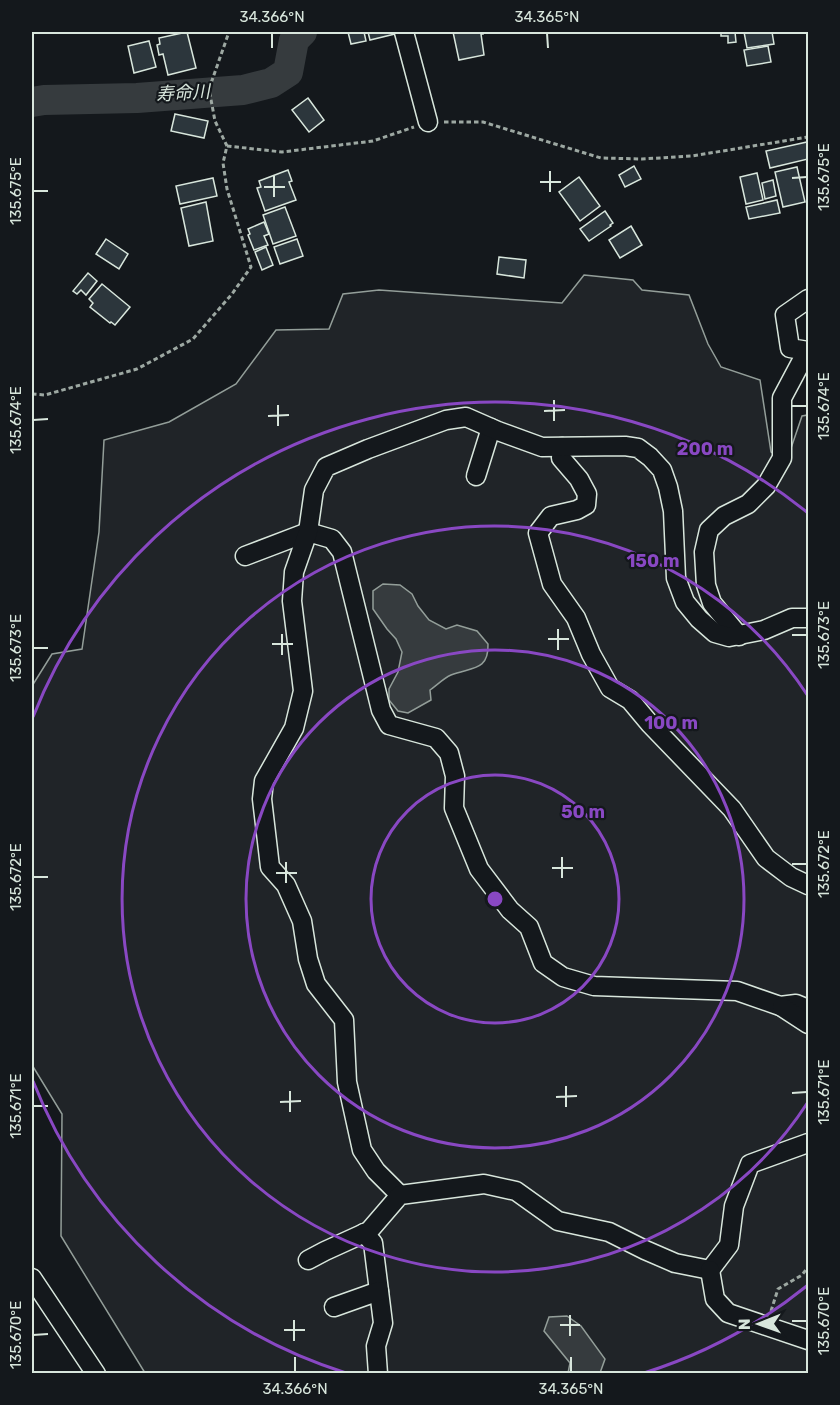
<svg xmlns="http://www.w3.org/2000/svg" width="840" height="1405" viewBox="0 0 840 1405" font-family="Rubik,'Noto Sans JP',sans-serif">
<rect width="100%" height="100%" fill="#14181c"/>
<!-- green -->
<polygon fill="#202428" stroke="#939e99" stroke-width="1.5" points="584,275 633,280 642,290 689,295 708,344 721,367 760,380 771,452 787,460 802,416 808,415 808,1373 145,1373 61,1236 62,1114 32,1065 32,686 52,654 82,649 99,532 104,440 169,422 236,384 276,330 329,329 343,294 379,290 562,303"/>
<!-- water -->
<g fill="#363b3e" stroke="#939e99" stroke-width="1.5">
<path d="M383,584L400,585L412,594L418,606L429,620L446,629L457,625L477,631L488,644C489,672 470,667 451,675C444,678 437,685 430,690L431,700L408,713L398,711L389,700V689L398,672L402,652L396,639L387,629L373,609V591Z"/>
<polygon points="567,1316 581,1326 605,1359 600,1373 568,1373 570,1363 544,1331 549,1317"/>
</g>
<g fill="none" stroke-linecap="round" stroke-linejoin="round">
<!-- river -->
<polyline stroke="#363b3e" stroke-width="30" points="32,102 44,100 137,98 243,90 271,83 288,72 294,40 302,32"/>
</g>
<!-- building -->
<g fill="#2c363c" stroke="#d8e6dc" stroke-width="1.5">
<polygon points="187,32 196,68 168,75 163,54 159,55 157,45 160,44 159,38"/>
<polygon points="348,32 364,32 366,41 351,44"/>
<polygon points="368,32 394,32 395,34 370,40"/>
<polygon points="453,32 483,32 483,34 481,34 484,55 459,60"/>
<polygon points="721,32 735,32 736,42 728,43 728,36 721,36"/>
<polygon points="744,32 772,32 774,44 747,48"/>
<polygon points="149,41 156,67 134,73 128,46"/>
<polygon points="768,46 771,62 747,66 744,50"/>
<polygon points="308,98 324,120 309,132 292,110"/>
<polygon points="175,114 208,121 204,138 171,131"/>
<polygon points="807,142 808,159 770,168 766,151"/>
<polygon points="634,166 641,179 625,187 619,175"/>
<polygon points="797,167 805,202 783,207 775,172"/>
<polygon points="288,170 292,181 289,182 296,200 265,211 257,188 261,187 259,181"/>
<polygon points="757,173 763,200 746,204 740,177"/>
<polygon points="579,177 600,206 580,221 559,192"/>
<polygon points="213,178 217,196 180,204 176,186"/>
<polygon points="773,180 776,196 765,199 762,183"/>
<polygon points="777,200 780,213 749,219 746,207"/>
<polygon points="206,202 213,241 189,246 181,208"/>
<polygon points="285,207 296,236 273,244 263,215"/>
<polygon points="605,211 613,223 610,225 611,226 589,241 580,229"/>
<polygon points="264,222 269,234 264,236 268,245 254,250 248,235 250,234 248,229"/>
<polygon points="631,226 642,245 620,258 609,240"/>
<polygon points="106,239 128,254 119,269 96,254"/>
<polygon points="297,239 303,256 280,264 274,247"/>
<polygon points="266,247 273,265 262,270 255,252"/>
<polygon points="499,257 526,260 524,278 497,274"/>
<polygon points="88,273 97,281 86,295 81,290 77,294 73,291"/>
<polygon points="102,284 130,307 115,325 111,322 110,323 90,307 93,303 89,299"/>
</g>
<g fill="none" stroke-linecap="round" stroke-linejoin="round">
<defs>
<g id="minor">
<polyline points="404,32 428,122"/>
<polyline points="808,299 785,315 790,348 808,351"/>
<polyline points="562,447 561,458 579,479 587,494 586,505 577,510 551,516 538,533 552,584 576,618 591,654 610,688 630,700 650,724 732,809 766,858 791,877 808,885"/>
<polyline points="476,476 491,428"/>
<polyline points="245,556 308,532 332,539 342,552 381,710 389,725 436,738 449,753 455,776 454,808 479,869 510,910 529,927 543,963 563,977 594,986 737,991 780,1006 796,1004 808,1009"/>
<polyline points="739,636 712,603 706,585 704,552 709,530 724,516 748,504 766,486 782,458 782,398 807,351"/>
<polyline points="782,1007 808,1024"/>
<polyline points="400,1195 376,1171 362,1150 347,1082 344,1020 316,984 308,959 302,921 286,885 270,867 262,799 264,781 294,728 303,691 292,601 294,572 308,532 314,490 326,467 368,449 446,420 466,417 498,431 542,447 625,446 638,448 650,457 662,470 668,487 673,511 676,578 685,602 699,619 715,633 729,637 764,630 792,618 808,618"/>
<polyline points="364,1233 373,1243 383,1323 376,1346 378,1374"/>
<polyline points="308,1260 325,1251 369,1231 400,1195 484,1184 516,1191 558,1221 609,1232 645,1250 675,1263 710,1270 729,1245 734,1206 750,1164 808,1143"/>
<polyline points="710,1270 715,1299 728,1313 808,1340"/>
<polyline points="32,1278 96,1374"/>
<polyline points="334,1307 379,1291"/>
</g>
</defs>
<!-- minor casing -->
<use href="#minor" stroke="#d8e6dc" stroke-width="21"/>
<!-- path -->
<g stroke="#9da8a2" stroke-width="3" stroke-dasharray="4.5 3" stroke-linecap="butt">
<polyline points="444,122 483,122 601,158 642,159 692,156 808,137"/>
<polyline points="227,146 282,152 373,141 414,127"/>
<polyline points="32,394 45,395 137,369 193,339 232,294 251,267 227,189 223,163 227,146 215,121 209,89 229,32"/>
<polyline points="771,1311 778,1289 802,1275 808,1267"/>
</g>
<!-- minor -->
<use href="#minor" stroke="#14181c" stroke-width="18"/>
</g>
<!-- ticks -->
<path fill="none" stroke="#d8e6dc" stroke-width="2" d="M272,33V48M547,33L548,48M550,171V192M274,176V197M792,178L807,177M540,182H561M264,187H285M33,191H48M554,400V421M278,405V426M792,406H807M544,411L565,410M268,416L289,415M33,420L48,419M558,629V650M282,634V655M792,635H807M548,639H569M272,644H293M33,648H48M562,857V878M286,862V883M792,864H807M552,868H573M276,873H297M33,877H48M566,1086V1107M290,1091V1112M792,1093L807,1092M556,1097L577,1096M280,1102L301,1101M33,1106H48M570,1315V1336M294,1320V1341M792,1321H807M560,1325H580M284,1330H305M33,1335L48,1334M295,1357V1372M571,1357V1372"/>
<!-- distance rings -->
<g fill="none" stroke="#8948c3" stroke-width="3">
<circle cx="495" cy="899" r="124"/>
<circle cx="495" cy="899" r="249"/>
<path d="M808 1102A373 373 0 1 1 808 696"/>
<path d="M808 1285A497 497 0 0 1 644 1373M346 1373A497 497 0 0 1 33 1081M33 717A497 497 0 0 1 808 513"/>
</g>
<g text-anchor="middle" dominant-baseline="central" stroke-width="4.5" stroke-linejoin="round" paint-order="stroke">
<!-- water labels -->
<g font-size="18" font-style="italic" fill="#d8e6dc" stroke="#14181c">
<text transform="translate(183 93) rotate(-3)">寿命川</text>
</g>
</g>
<circle cx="495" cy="899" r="9" fill="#8948c3" stroke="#14181c" stroke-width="3"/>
<g font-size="18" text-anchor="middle" font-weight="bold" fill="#8948c3" stroke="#14181c" stroke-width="4.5" stroke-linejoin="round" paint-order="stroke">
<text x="705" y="455">200 m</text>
<text x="653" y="567">150 m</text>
<text x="671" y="729">100 m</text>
<text x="583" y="818">50 m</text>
</g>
<!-- border -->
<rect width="840" height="1405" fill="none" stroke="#14181c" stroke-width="66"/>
<!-- north arrow -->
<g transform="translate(759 1324) rotate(269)" stroke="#14181c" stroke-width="4.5" paint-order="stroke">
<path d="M0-4.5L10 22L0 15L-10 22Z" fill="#d8e6dc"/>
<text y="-9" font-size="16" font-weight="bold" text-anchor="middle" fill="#d8e6dc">N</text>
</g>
<rect x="33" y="33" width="774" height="1339" fill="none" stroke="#d8e6dc" stroke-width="2"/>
<g font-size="15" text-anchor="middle" fill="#d8e6dc">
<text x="272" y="22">34.366°N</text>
<text x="547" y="22">34.365°N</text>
<text transform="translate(824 177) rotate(-90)" y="5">135.675°E</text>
<text transform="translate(16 191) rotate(-90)" y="5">135.675°E</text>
<text transform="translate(824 406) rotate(-90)" y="5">135.674°E</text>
<text transform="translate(16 420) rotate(-90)" y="5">135.674°E</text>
<text transform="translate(824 635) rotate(-90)" y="5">135.673°E</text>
<text transform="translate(16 648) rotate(-90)" y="5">135.673°E</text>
<text transform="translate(824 864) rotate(-90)" y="5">135.672°E</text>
<text transform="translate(16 877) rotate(-90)" y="5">135.672°E</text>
<text transform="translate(824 1092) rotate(-90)" y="5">135.671°E</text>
<text transform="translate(16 1106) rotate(-90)" y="5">135.671°E</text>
<text transform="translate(824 1321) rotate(-90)" y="5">135.670°E</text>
<text transform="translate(16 1335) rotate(-90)" y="5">135.670°E</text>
<text x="295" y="1394">34.366°N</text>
<text x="571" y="1394">34.365°N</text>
</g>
</svg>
